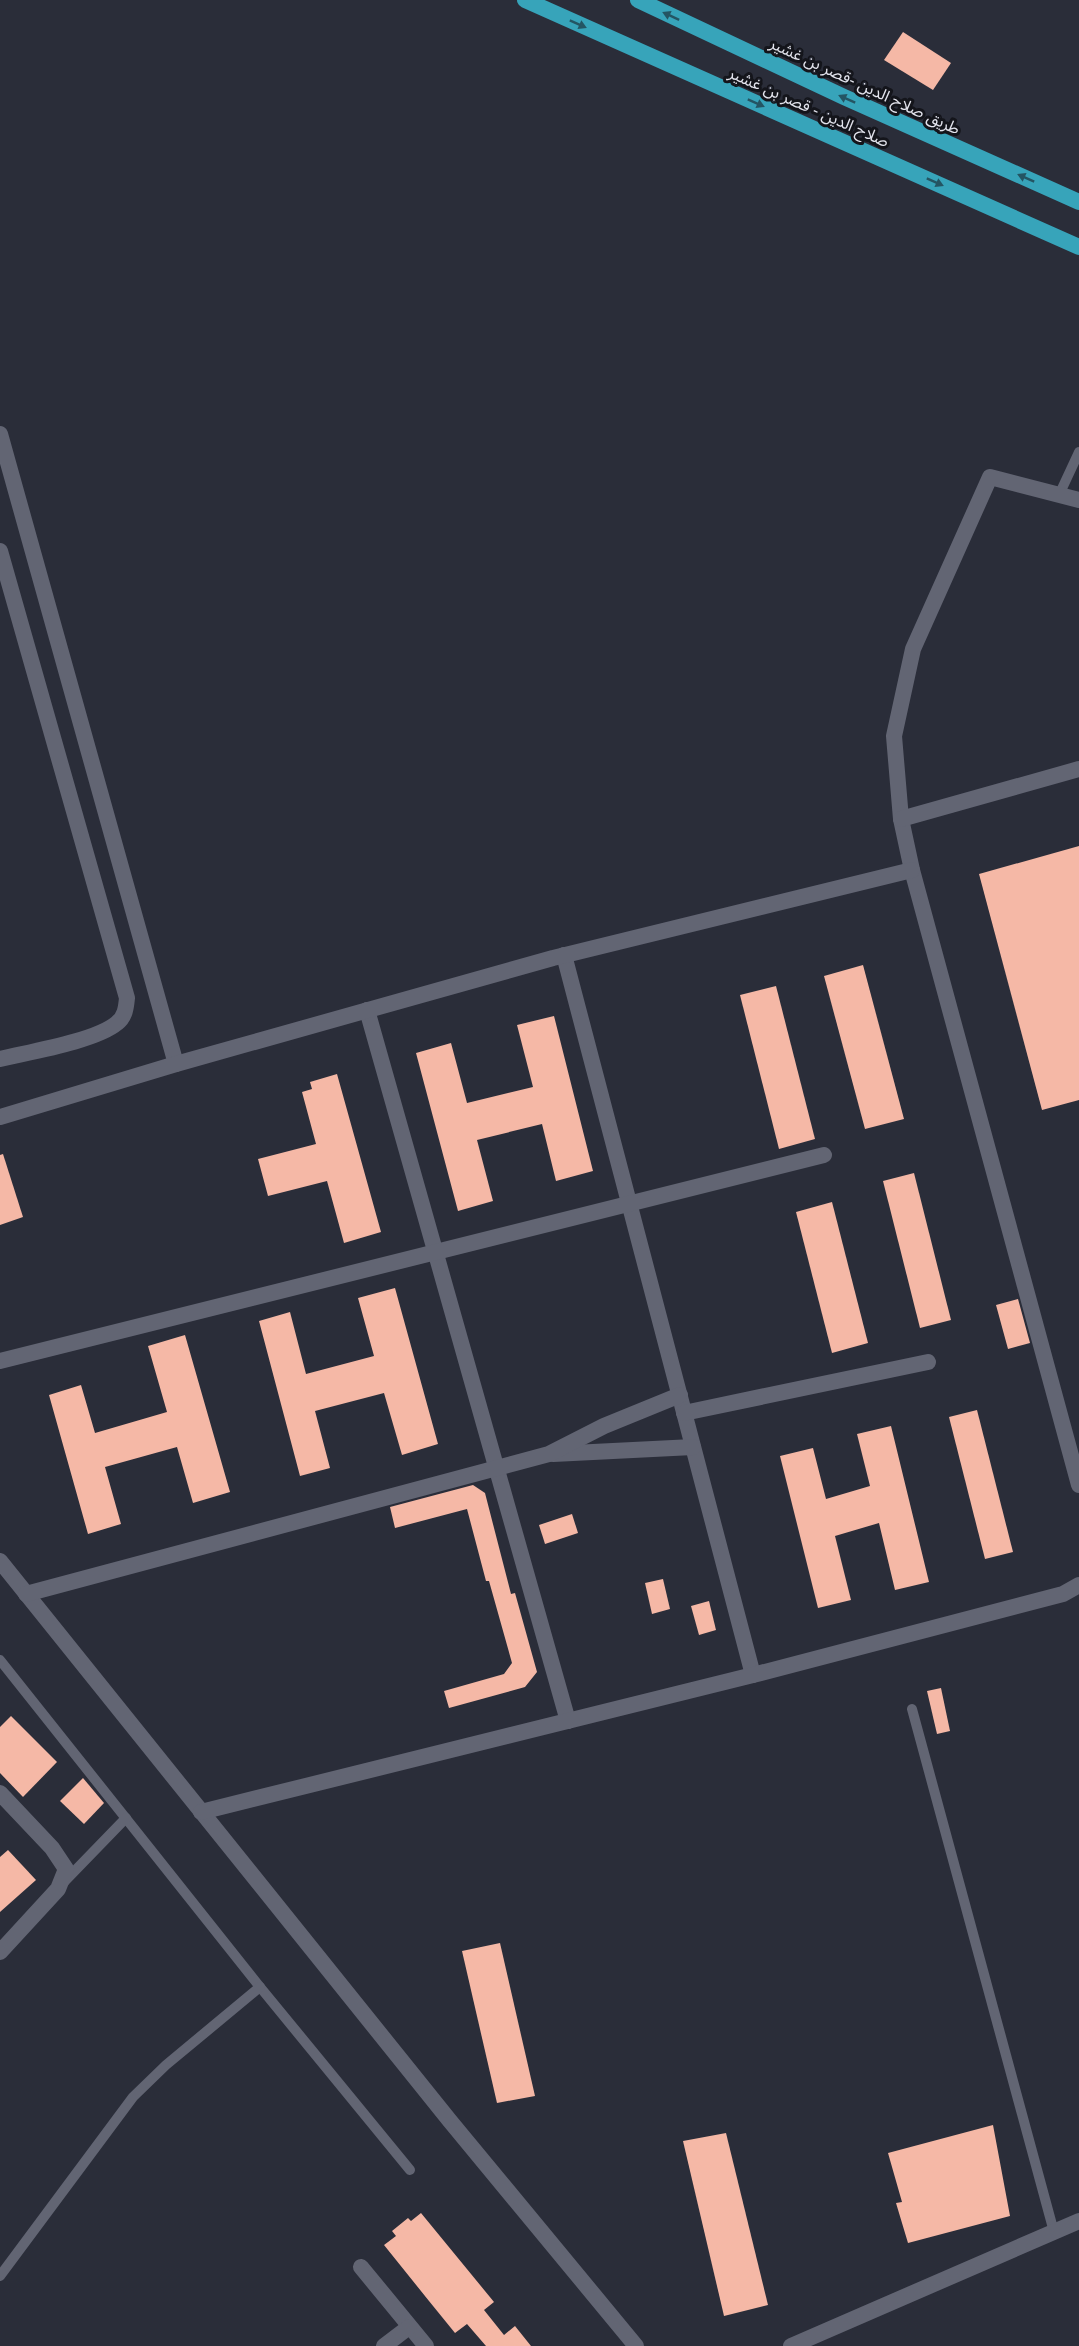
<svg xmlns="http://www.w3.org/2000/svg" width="1079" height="2346" viewBox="0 0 1079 2346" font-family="Helvetica,'Noto Sans Arabic',sans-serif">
<rect width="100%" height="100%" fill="#2a2d39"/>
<!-- building -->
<g fill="#f5b8a6">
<polygon points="903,32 951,63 933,90 884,60"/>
<polygon points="1079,846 1079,1100 1042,1110 979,874"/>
<polygon points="863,965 904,1119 865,1129 824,976"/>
<polygon points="776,986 815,1139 779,1149 740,995"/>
<polygon points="554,1016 593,1171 556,1181 542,1124 477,1140 493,1201 458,1211 416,1053 451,1043 467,1103 533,1087 517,1025"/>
<polygon points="337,1074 381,1232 344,1243 327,1181 268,1196 258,1159 316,1144 302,1092 312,1089 310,1082"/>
<polygon points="3,1154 23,1217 0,1225 0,1155"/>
<polygon points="914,1173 951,1320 920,1328 883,1181"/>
<polygon points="832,1202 868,1343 832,1353 796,1212"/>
<polygon points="395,1288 438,1444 402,1455 384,1393 315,1411 330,1468 300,1476 259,1321 290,1312 306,1374 374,1356 358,1298"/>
<polygon points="1018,1299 1030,1343 1008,1349 996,1305"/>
<polygon points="185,1335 230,1492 193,1503 177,1447 105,1467 121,1524 88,1534 49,1395 81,1385 95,1433 167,1412 148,1346"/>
<polygon points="977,1410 1013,1552 985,1559 949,1417"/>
<polygon points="891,1426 929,1582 895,1590 879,1523 835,1536 851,1600 818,1608 780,1456 813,1448 826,1499 870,1486 857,1434"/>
<polygon points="473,1485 485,1493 511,1594 515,1593 537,1672 525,1687 449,1708 444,1691 504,1674 512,1663 489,1581 486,1581 467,1509 395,1528 390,1507"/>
<polygon points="572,1514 578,1533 545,1544 539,1525"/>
<polygon points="663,1579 670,1609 652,1614 645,1583"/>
<polygon points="709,1601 716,1630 699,1635 691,1606"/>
<polygon points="941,1688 950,1731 937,1734 927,1691"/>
<polygon points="11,1716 57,1762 23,1797 0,1773 0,1727"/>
<polygon points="83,1778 104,1803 84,1824 60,1801"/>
<polygon points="8,1850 36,1880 0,1912 0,1857"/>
<polygon points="500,1943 535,2096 497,2103 462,1951"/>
<polygon points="993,2125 1010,2216 908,2243 896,2203 902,2202 888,2153"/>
<polygon points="726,2133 768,2305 724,2316 683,2141"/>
<polygon points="421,2213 494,2302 484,2310 504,2335 515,2326 531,2346 486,2346 467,2324 455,2333 429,2301 384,2245 396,2236 392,2231 408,2218 411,2221"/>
</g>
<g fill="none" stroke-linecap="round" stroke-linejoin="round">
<!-- service -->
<g stroke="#626573" stroke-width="10">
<polyline points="1059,495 1079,452"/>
<polyline points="0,1660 260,1987 410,2170"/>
<polyline points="912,1709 1054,2232"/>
<polyline points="64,1882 126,1818"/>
<polyline points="0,2276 133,2097 166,2065 260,1987"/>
</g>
<!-- minor -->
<g stroke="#626573" stroke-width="16">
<polyline points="0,434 176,1064"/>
<polyline points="1079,500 990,477 913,649 894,736 901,819 912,870 1079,1485"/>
<path d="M0,551L127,998C126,1008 125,1017 117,1023C96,1041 29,1052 0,1059"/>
<polyline points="901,819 1079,769"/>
<polyline points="564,955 753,1675"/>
<polyline points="367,1010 568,1721"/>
<polyline points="0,1117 176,1064 553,958 912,870"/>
<polyline points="0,1361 824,1155"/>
<polyline points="684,1413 928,1362"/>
<polyline points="553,1454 693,1447"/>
<polyline points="0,1561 450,2121 636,2346"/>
<polyline points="26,1594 549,1454 604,1426 680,1395"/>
<polyline points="0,1793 52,1848 66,1869 58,1889 0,1952"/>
<polyline points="201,1812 753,1675 1063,1594 1079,1585"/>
<polyline points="361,2267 426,2346"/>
<polyline points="384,2346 409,2327"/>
<polyline points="791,2346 1079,2221"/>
</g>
<!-- trunk -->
<g stroke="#37a4ba" stroke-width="16">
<polyline points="525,0 1079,247"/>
<polyline points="638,0 844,97 1079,202"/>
</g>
</g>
<!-- one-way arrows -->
<defs><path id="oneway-solid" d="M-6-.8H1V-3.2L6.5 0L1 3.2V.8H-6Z" transform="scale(1.5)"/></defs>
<g fill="#245563">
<use href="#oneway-solid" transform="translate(671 16) rotate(-155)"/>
<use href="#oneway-solid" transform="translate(578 24) rotate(24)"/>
<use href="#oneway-solid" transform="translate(847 99) rotate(-156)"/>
<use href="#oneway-solid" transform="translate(756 103) rotate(24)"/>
<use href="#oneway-solid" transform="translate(1026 178) rotate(-156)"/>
<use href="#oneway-solid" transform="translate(935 182) rotate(24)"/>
</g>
<g text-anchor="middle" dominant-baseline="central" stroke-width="6" stroke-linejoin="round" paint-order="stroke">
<!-- street labels -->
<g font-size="16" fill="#e4e5ee" stroke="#14151b">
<text transform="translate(865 86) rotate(25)">طريق صلاح الدين -قصر بن غشير</text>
<text transform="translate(809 107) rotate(24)">صلاح الدين - قصر بن غشير</text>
</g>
</g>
</svg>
